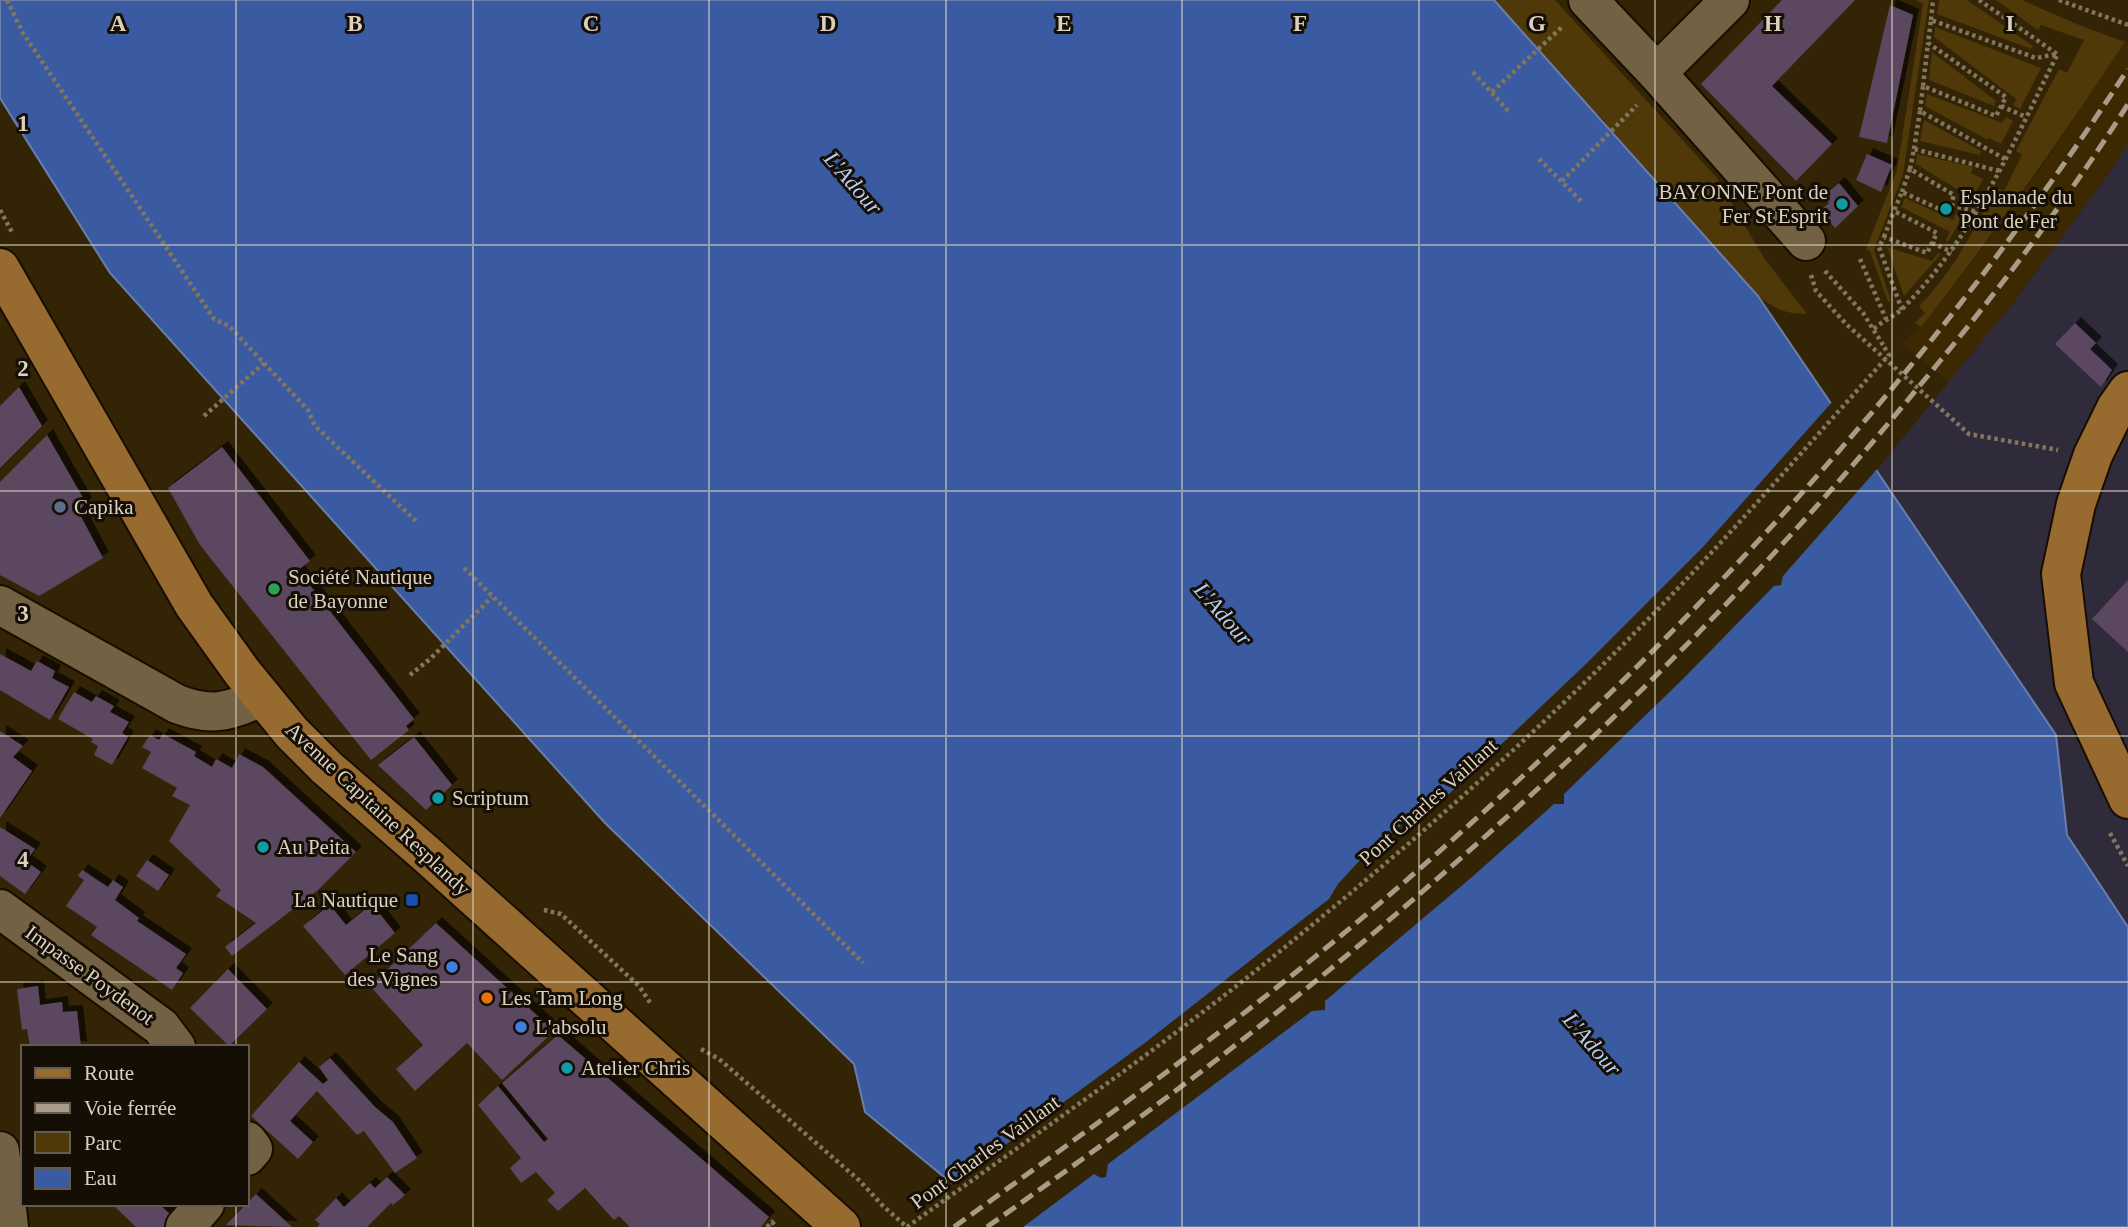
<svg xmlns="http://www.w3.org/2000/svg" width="2128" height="1227" viewBox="0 0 2128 1227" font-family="'Times New Roman',serif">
<defs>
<filter id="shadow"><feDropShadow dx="6" dy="-6" stdDeviation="0" flood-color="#0009"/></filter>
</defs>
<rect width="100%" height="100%" fill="#332405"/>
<!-- built -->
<polygon fill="#3c2902" points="2125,42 2128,44 2128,143 2112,169 2014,302 1950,383 1902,343 1921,327 1973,261 2045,162"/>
<!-- industrial -->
<polygon fill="#302b3b" points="2128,143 2128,927 2067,835 2056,735 1876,471 2014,302 2112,169"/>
<!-- green -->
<g fill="#503909">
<path d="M1484,0H1555L1717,178L1764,258L1807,314C1795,313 1785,313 1775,307C1742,290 1682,225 1668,191L1653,187L1599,134L1605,121L1592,110Z"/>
<polygon points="1916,0 1929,0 1903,174 1874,250 1891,301 1888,302 1870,251 1866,249 1897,170 1923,4"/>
<polygon points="1939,0 1967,0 2033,46 2031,49 1937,14"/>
<path d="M1996,0H2022L2079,25L2125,42C2060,140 1993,235 1921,327L1915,323L1925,313L1919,306C1953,272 1974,230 1996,188L2004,191L2022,155L2016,151L2059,69L2067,73L2084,40L2041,25L2038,30Z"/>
<polygon points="1935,27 2041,68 2020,109 2013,105 2016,99 1934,37"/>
<polygon points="1932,52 1996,101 1994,106 1929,80"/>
<polygon points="1927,94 2002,123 2006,117 2013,121 2001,144 1989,138 1988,140 1925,106"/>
<polygon points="1924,120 1981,151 1980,155 1920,141"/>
<polygon points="1917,154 1973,167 1971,173 1983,179 1970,203 1960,200 1962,192 1916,164"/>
<polygon points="1905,198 1953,220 1956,213 1963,216 1948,242 1946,240 1950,232 1901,207"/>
<polygon points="1887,247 1932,261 1938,253 1941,254 1904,296"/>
</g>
<!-- water -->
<polygon fill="#3a5ba1" stroke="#6a7eab" stroke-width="2" points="0,0 1494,0 1758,296 2056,735 2067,835 2128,927 2128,1227 1005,1227 865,1112 854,1064 605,823 110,273 0,98"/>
<!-- pier -->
<polygon fill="#332405" points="1833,401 1878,468 1783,576 1781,585 1774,586 1683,679 1564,794 1564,804 1554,804 1472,877 1325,1001 1325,1010 1312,1011 1108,1164 1106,1177 1101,1178 1094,1174 1023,1227 999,1227 949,1186 1146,1042 1329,899 1338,884 1360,860 1382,840 1424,808 1450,793 1587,663 1703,547"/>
<!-- building -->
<g fill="#5b4660" filter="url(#shadow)">
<polygon points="1782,0 1855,0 1772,86 1832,144 1796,181 1701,84"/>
<polygon points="1890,5 1913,15 1887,143 1859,137"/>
<polygon points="1867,154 1892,165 1881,192 1856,180"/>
<polygon points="1839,183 1858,206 1835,228 1820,211 1829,203 1823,196"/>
<polygon points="2075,323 2096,343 2090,349 2112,370 2101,387 2055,344"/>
<polygon points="19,387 42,426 0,468 0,406"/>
<polygon points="47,435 86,503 78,511 103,558 39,596 0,575 0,482"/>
<polygon points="222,447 310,561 298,570 414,719 406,726 409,730 371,760 200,545 168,488"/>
<polygon points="2128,580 2128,652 2092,619"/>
<polygon points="0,654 31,671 37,661 55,671 52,678 69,687 50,720 0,690"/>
<polygon points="74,692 92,702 96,696 114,706 110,712 129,722 122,733 128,737 112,765 94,755 98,746 91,742 93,739 58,719"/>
<polygon points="0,731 23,746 13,757 32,771 0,818"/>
<polygon points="163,734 196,752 194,756 212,767 216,759 232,768 239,754 263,767 356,852 318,890 232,956 225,947 256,923 216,896 221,890 169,841 190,805 172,796 177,788 142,768 151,752 142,747 150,735 159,740"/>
<polygon points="414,737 452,785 426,810 378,765"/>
<polygon points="0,827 35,849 26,861 41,872 25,894 0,876"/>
<polygon points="147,860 169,875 158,891 136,876"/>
<polygon points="82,870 108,887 113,880 123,887 115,900 139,918 137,921 186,954 176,968 183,973 172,990 91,935 97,927 66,906 84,880 78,876"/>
<polygon points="372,904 395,933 345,975 303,926 330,905 346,925"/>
<polygon points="436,923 554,1031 502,1080 467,1043 415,1091 396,1069 423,1045 370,986"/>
<polygon points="228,969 267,1009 229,1046 190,1008"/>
<polygon points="38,986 40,1005 62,1002 63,1012 77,1011 81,1047 30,1047 27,1029 22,1030 17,989"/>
<polygon points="558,1035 769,1217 761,1227 630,1227 619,1216 614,1220 585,1188 558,1211 547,1200 555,1193 536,1172 521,1183 510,1168 521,1158 478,1105 498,1086 544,1142 548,1139 502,1083"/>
<polygon points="330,1058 375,1107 393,1122 417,1158 395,1173 364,1131 357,1135 317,1091 290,1121 313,1142 298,1159 251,1116 299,1062 323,1084 328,1080 319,1067"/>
<polygon points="387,1177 405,1195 393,1205 391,1203 367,1227 317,1227 320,1224 315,1220 336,1198 344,1207 370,1183 375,1188"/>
<polygon points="256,1194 292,1227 226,1225"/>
<polygon points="118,1204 159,1204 174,1218 165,1227 136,1227 115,1207"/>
</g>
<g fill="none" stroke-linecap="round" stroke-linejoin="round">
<defs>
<g id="minor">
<polyline points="1588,0 1657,73 1806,241"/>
<polyline points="1657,73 1730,0"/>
<path d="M0,605L177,704C211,717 229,712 261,697"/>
<polyline points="0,909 161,1027 176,1047"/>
<polyline points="247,1141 253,1149 247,1156"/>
<polyline points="0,1151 9,1227"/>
<polyline points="185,1227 205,1204"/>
</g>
<g id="major">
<polyline points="0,268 194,605 242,672 292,733 327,768 425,853 841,1227"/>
<polyline points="2128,391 2116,408 2093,455 2076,504 2061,574 2074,683 2128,799"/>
</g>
</defs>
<!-- minor casing -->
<use href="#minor" stroke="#180d00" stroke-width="42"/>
<!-- major casing -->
<use href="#major" stroke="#180d00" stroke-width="42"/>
<!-- path -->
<g stroke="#83765e" stroke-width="4.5" stroke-dasharray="3.5 3.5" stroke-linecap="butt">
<polyline points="7,0 23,33 214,319 229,326 308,410 315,426 417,522"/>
<polyline points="1979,0 2057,54"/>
<polyline points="2059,0 2128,25"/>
<polyline points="1931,20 1933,0"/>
<polyline points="1473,72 1510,113"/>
<polyline points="1923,86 1928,43"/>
<polyline points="1492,92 1563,26"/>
<polyline points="2001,106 2026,117"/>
<polyline points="1914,149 1920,111"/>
<polyline points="1539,159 1582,202"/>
<polyline points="2005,159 1920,111 1923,86 1996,116 2006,97 1928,43 1931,20 2036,58 2057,54"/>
<polyline points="1562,181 1637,105"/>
<polyline points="1902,192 1910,169"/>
<polyline points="1951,205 1977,212"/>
<polyline points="0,210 13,234"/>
<polyline points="1884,237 1894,211"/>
<polyline points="1932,243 1952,252"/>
<polyline points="1860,259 1886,319"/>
<polyline points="1825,271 1863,313 1883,345"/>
<polyline points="1811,275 1816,291 1846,324 1969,434 2058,450"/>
<polyline points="1902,310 1879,247 1884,237 1927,253 1937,233 1894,211 1902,192 1948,213 1954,195 1910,169 1914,149 1999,171"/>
<path d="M1874,329C1883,320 1896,316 1904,307C1975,235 2012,145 2057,55"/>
<polyline points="204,416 264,363"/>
<polyline points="464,568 863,963"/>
<polyline points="410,675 430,659 492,597"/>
<polyline points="2110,833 2128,866"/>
<polyline points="544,910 561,914 639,986 651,1004"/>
<polyline points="701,1049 719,1059 860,1181 883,1206 907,1227"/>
<polyline points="767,1227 772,1222 776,1227"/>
</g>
<!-- minor -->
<use href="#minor" stroke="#726143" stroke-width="38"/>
<!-- major -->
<use href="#major" stroke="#976a30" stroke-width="38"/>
<!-- rail -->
<g stroke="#a89c88" stroke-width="5" stroke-dasharray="14 7" stroke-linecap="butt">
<path d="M954,1227C1112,1113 1270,1000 1417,871C1688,635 1932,370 2128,69"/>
<path d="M987,1227C1073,1166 1159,1105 1242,1040C1490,845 1721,629 1921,384C1995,295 2066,202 2128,104"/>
</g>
<!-- path-bridge -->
<path stroke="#83765e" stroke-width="4.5" stroke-dasharray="3.5 3.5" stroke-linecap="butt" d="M907,1227C1036,1134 1167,1044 1290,943C1419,838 1546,725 1662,605C1740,524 1814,438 1889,355L1883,345"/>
</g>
<!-- grid -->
<path fill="none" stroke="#dbd1c1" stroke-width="2" stroke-opacity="0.55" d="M236,0V1047M473,0V1227M709,0V1227M946,0V1227M1182,0V1227M1419,0V1227M1655,0V1227M1892,0V1227M0,245H2128M0,491H2128M0,736H2128M0,982H2128M236,1204V1227"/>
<!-- markers -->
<g fill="#0f9aa8" stroke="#150e04" stroke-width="2.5">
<circle cx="1842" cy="204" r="7"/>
<circle cx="1946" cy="209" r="7"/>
<circle cx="438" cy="798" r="7"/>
<circle cx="263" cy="847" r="7"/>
<circle cx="567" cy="1068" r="7"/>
</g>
<circle fill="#5c6f8a" stroke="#150e04" stroke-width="2.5" cx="60" cy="507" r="7"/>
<circle fill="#2e9e5b" stroke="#150e04" stroke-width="2.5" cx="274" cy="589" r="7"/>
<rect fill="#1a4fb4" stroke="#150e04" stroke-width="2.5" x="405" y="893" width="14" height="14" rx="3.5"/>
<g fill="#3f7fe0" stroke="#150e04" stroke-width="2.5">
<circle cx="452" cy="967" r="7"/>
<circle cx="521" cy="1027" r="7"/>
</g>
<circle fill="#e8710a" stroke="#150e04" stroke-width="2.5" cx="487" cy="998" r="7"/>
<g text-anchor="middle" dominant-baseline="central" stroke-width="6" stroke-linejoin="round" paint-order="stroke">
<!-- poi labels -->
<g font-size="21" fill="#dbd1c1" stroke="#150e04" text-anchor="start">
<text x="1828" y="192" text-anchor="end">BAYONNE Pont de<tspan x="1828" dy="24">Fer St Esprit</tspan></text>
<text x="1960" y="197">Esplanade du<tspan x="1960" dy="24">Pont de Fer</tspan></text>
<text x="74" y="507">Capika</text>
<text x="288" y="577">Société Nautique<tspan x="288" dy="24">de Bayonne</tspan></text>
<text x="452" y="798">Scriptum</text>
<text x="277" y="847">Au Peita</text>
<text x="398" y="900" text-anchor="end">La Nautique</text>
<text x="438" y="955" text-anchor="end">Le Sang<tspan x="438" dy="24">des Vignes</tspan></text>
<text x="501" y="998">Les Tam Long</text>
<text x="535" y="1027">L'absolu</text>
<text x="581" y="1068">Atelier Chris</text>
</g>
<!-- street labels -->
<g font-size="21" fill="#dbd1c1" stroke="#150e04">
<text transform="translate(1428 802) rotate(-42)">Pont Charles Vaillant</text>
<text transform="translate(378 809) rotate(43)">Avenue Capitaine Resplandy</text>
<text transform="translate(90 975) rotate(36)">Impasse Poydenot</text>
<text transform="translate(985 1152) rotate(-36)">Pont Charles Vaillant</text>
</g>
<!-- water labels -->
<g font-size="23" font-style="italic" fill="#b8cdf4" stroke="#150e04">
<text transform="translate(853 183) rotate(49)">L'Adour</text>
<text transform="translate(1223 614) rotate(49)">L'Adour</text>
<text transform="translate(1592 1044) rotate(49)">L'Adour</text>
</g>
</g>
<g font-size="23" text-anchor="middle" font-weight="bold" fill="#dbd1c1" stroke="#150e04" stroke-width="6" stroke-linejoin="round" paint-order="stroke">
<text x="118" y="31">A</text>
<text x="355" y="31">B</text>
<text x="591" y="31">C</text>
<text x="828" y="31">D</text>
<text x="1064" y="31">E</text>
<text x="1300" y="31">F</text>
<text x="1537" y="31">G</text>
<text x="1773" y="31">H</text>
<text x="2010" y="31">I</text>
<text x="23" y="131">1</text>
<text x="23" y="376">2</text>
<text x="23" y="621">3</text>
<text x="23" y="867">4</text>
</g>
<!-- legend -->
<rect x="21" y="1045" width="228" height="161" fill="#150e04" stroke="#645c50" stroke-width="2"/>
<rect x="35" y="1068" width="35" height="10" fill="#976a30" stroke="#645c50" stroke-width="2"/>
<text x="84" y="1080" font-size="21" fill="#dbd1c1">Route</text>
<rect x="35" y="1103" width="35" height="10" fill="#a89c88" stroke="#645c50" stroke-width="2"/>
<text x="84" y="1115" font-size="21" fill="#dbd1c1">Voie ferrée</text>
<rect x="35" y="1132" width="35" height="21" fill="#503909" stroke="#645c50" stroke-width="2"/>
<text x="84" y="1150" font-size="21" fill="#dbd1c1">Parc</text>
<rect x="35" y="1168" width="35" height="21" fill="#3a5ba1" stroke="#645c50" stroke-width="2"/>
<text x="84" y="1185" font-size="21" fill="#dbd1c1">Eau</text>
</svg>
